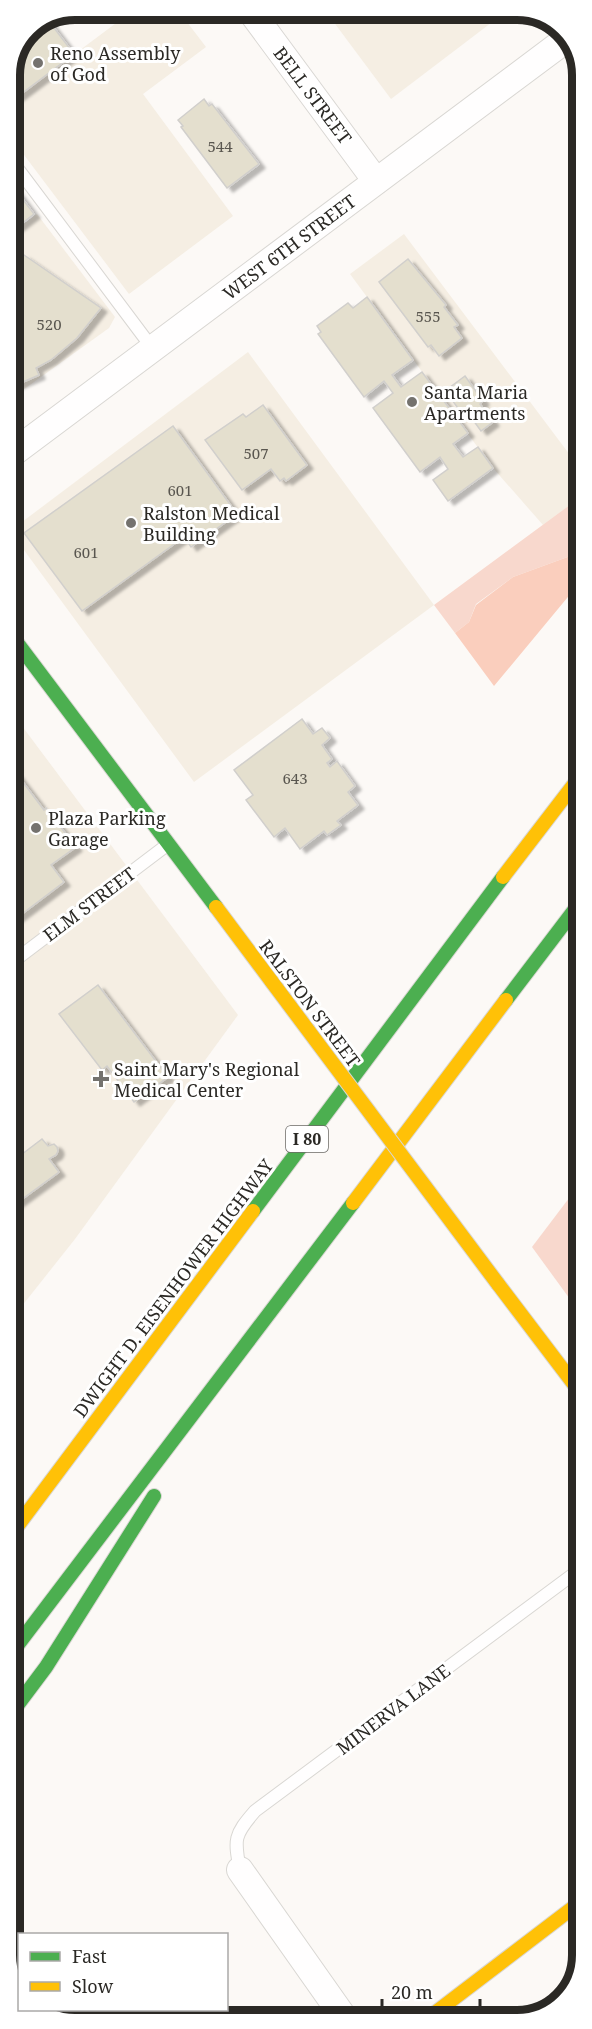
<svg xmlns="http://www.w3.org/2000/svg" width="592" height="2029" viewBox="0 0 592 2029" font-family="'Noto Serif',serif">
<defs>
<filter id="shadow"><feDropShadow dx="6" dy="4" stdDeviation="1.5" flood-color="#0004"/></filter>
</defs>
<rect width="100%" height="100%" fill="#fcf9f6"/>
<!-- built -->
<g fill="#f5eee3">
<polygon points="135,9 177,9 206,47 143,94 233,216 129,294 9,135 9,103"/>
<polygon points="324,9 508,10 391,99"/>
<polygon points="37,214 115,317 109,328 9,400 9,235"/>
<polygon points="404,234 582,471 582,496 543,525 493,468 350,274"/>
<polygon points="248,352 434,605 194,782 10,531"/>
<polygon points="10,710 238,1015 75,1239 10,1321"/>
</g>
<!-- green -->
<g fill="#f8d8cd">
<polygon points="582,496 582,555 573,555 513,577 476,604 469,622 455,633 434,605"/>
<polygon points="582,1181 583,1317 532,1247"/>
</g>
<!-- forest -->
<polygon fill="#facebd" points="573,555 582,555 582,580 494,686 455,633 469,622 476,605 513,577"/>
<!-- building -->
<g fill="#e4dfce" stroke="#d1cfcc" stroke-width="1.5" filter="url(#shadow)">
<polygon points="48,20 74,54 9,103 9,71 29,28"/>
<polygon points="204,99 209,106 212,104 259,164 227,188 181,127 183,126 178,120"/>
<polygon points="9,181 34,214 11,232 9,229"/>
<polygon points="24,255 101,308 77,338 51,360 36,368 39,375 9,388 9,272"/>
<polygon points="408,259 446,305 444,307 458,325 454,327 462,338 439,356 431,345 428,347 379,282"/>
<polygon points="367,297 413,360 392,375 401,387 422,372 468,433 453,444 463,457 478,447 493,468 448,501 433,480 448,469 440,457 420,472 373,408 393,393 384,381 364,397 318,334 321,332 317,326 348,303 353,308"/>
<polygon points="465,376 483,401 480,404 493,422 481,431 468,413 464,416 445,391"/>
<polygon points="263,405 307,465 286,481 284,478 280,481 271,469 242,490 205,440 243,414 246,417"/>
<polygon points="173,426 237,514 191,547 184,537 82,611 24,533"/>
<polygon points="302,719 313,734 322,728 330,738 322,745 332,759 327,763 330,767 337,761 355,786 348,792 358,805 337,821 341,825 327,835 324,831 300,849 285,828 274,837 246,800 253,795 234,770"/>
<polygon points="10,759 16,767 13,769 44,810 46,808 76,847 51,865 64,882 10,923"/>
<polygon points="98,985 168,1077 134,1102 107,1066 102,1070 59,1014"/>
<polygon points="42,1139 48,1146 54,1144 57,1147 58,1151 56,1155 49,1159 59,1172 10,1208 10,1156 13,1161"/>
</g>
<g fill="none" stroke-linecap="round" stroke-linejoin="round">
<defs>
<g id="lane">
<polyline points="9,157 153,349"/>
<polyline points="10,964 167,845"/>
<path d="M240,1870C234,1839 234,1835 255,1811L583,1567"/>
</g>
<g id="street">
<polyline points="249,9 376,181"/>
<polyline points="9,456 568,38"/>
<polyline points="240,1870 345,2019"/>
</g>
<g id="fast">
<polyline points="9,632 216,907"/>
<polyline points="506,1000 582,900"/>
<polyline points="253,1211 503,877"/>
<polyline points="10,1655 353,1203"/>
<polyline points="10,1715 46,1667 154,1496"/>
</g>
<g id="slow">
<polyline points="503,877 582,774"/>
<polyline points="216,907 272,982"/>
<polyline points="353,1203 506,1000"/>
<polyline points="498,1284 583,1396"/>
<polyline points="10,1536 253,1211"/>
<polyline points="427,2019 583,1900"/>
</g>
</defs>
<!-- lane casing -->
<use href="#lane" stroke="#d9d7d3" stroke-width="14"/>
<!-- street casing -->
<use href="#street" stroke="#d9d7d3" stroke-width="28"/>
<!-- fast casing -->
<use href="#fast" stroke="#d9d7d3" stroke-width="16"/>
<!-- slow casing -->
<use href="#slow" stroke="#d9d7d3" stroke-width="16"/>
<!-- lane -->
<use href="#lane" stroke="#fffefe" stroke-width="12"/>
<!-- street -->
<use href="#street" stroke="#fffefe" stroke-width="26"/>
<!-- fast -->
<use href="#fast" stroke="#4caf50" stroke-width="14"/>
<!-- slow -->
<use href="#slow" stroke="#ffc107" stroke-width="14"/>
<defs>
<polyline id="slow-bridge" points="272,982 498,1284"/>
</defs>
<!-- slow-bridge casing -->
<use href="#slow-bridge" stroke="#d9d7d3" stroke-width="16" stroke-linecap="butt"/>
<!-- slow-bridge -->
<use href="#slow-bridge" stroke="#ffc107" stroke-width="14"/>
</g>
<!-- markers -->
<g fill="#74726e" stroke="#fff" stroke-width="2">
<circle cx="38" cy="63" r="6"/>
<circle cx="412" cy="402" r="6"/>
<circle cx="131" cy="523" r="6"/>
<circle cx="36" cy="828" r="6"/>
<path d="M98 1070h6v6h6v6h-6v6h-6v-6h-6v-6h6z"/>
</g>
<g text-anchor="middle" dominant-baseline="central" stroke-width="6" stroke-linejoin="round" paint-order="stroke">
<!-- number labels -->
<g font-size="15" fill="#59564f">
<text x="220" y="146">544</text>
<text x="428" y="316">555</text>
<text x="49" y="324">520</text>
<text x="256" y="453">507</text>
<text x="180" y="490">601</text>
<text x="86" y="552">601</text>
<text x="295" y="778">643</text>
</g>
<!-- shield labels -->
<rect fill="#fff" stroke="#6b6966" stroke-width="1.5" x="286" y="1126" width="42" height="26" rx="4.5"/>
<g font-size="16" font-weight="bold" fill="#2b2925">
<text x="307" y="1139">I 80</text>
</g>
<!-- poi labels -->
<g font-size="18" fill="#2b2925" stroke="#fff" text-anchor="start">
<text x="50" y="53">Reno Assembly<tspan x="50" dy="21">of God</tspan></text>
<text x="424" y="392">Santa Maria<tspan x="424" dy="21">Apartments</tspan></text>
<text x="143" y="513">Ralston Medical<tspan x="143" dy="21">Building</tspan></text>
<text x="48" y="818">Plaza Parking<tspan x="48" dy="21">Garage</tspan></text>
<text x="114" y="1069">Saint Mary's Regional<tspan x="114" dy="21">Medical Center</tspan></text>
</g>
<!-- street labels -->
<g font-size="18" fill="#2b2925" stroke="#fff">
<text transform="translate(313 95) rotate(53)">BELL STREET</text>
<text transform="translate(289 247) rotate(-37)">WEST 6TH STREET</text>
<text transform="translate(89 904) rotate(-37)">ELM STREET</text>
<text transform="translate(310 1003) rotate(53)">RALSTON STREET</text>
<text transform="translate(173 1288) rotate(-53)">DWIGHT D. EISENHOWER HIGHWAY</text>
<text transform="translate(393 1709) rotate(-37)">MINERVA LANE</text>
</g>
</g>
<!-- crop -->
<path d="M0 0H592V2029H0ZM75 20H517A55 55 0 0 1 572 75V1955A55 55 0 0 1 517 2010H75A55 55 0 0 1 20 1955V75A55 55 0 0 1 75 20Z" fill="#fff" fill-rule="evenodd"/>
<path fill="none" stroke="#2b2925" stroke-width="8" d="M75 20H517A55 55 0 0 1 572 75V1955A55 55 0 0 1 517 2010H75A55 55 0 0 1 20 1955V75A55 55 0 0 1 75 20Z"/>
<!-- legend -->
<rect x="18" y="1933" width="210" height="78" fill="#ffffff" stroke="#aaa9a8" stroke-width="1.5"/>
<rect x="30" y="1952" width="30" height="9" fill="#4caf50" stroke="#aaa9a8" stroke-width="1.5"/>
<text x="72" y="1963" font-size="18" fill="#2b2925">Fast</text>
<rect x="30" y="1982" width="30" height="9" fill="#ffc107" stroke="#aaa9a8" stroke-width="1.5"/>
<text x="72" y="1993" font-size="18" fill="#2b2925">Slow</text>
<!-- scale -->
<path d="M382 1999v9h98v-9" fill="none" stroke="#2b2925" stroke-width="3"/>
<text x="391" y="1999" font-size="18" fill="#2b2925" stroke="#ffffff" stroke-width="4.5" paint-order="stroke">20 m</text>
</svg>
